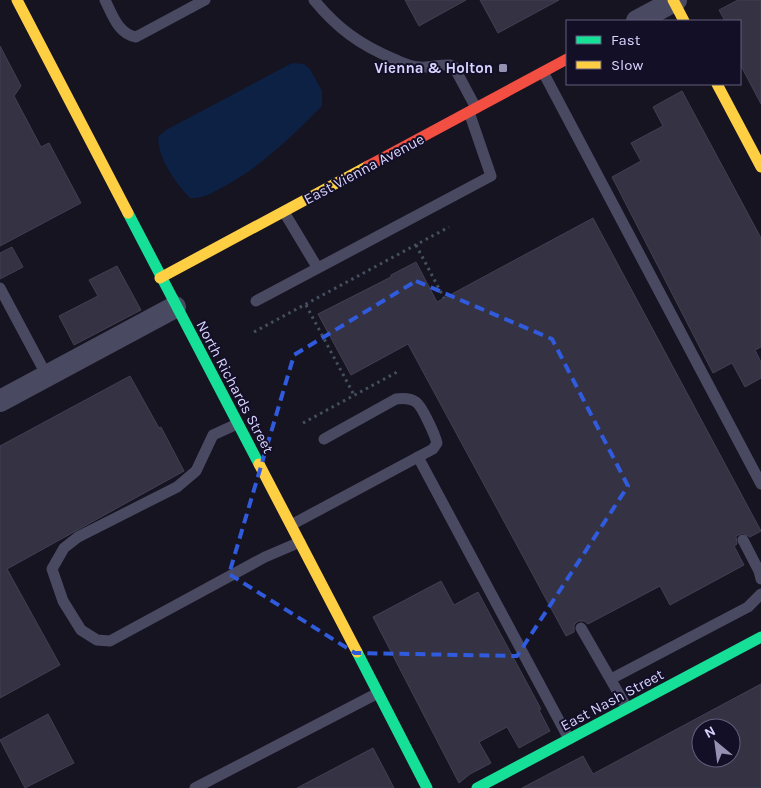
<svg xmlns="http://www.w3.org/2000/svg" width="761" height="788" viewBox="0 0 761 788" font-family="Karla,sans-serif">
<rect width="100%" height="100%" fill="#161421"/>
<!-- water -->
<path fill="#0d2144" d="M292,63L304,64L310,69L322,91V106C291,137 262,166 223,187C212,193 202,199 190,198C174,181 159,160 158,137L166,130Z"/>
<!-- building -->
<g fill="#343243" stroke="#433f54" fill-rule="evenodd">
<polygon points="405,0 466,0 419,26"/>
<polygon points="480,0 559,0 498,33"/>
<polygon points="738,0 761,0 761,104 740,64 740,21 725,21 719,10"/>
<polygon points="0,46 21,86 14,96 41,147 49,143 81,203 0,246"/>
<polygon points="682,91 761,238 761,347 755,350 761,362 761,378 745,387 732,363 713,373 612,177 641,161 631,143 663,126 653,107"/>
<polygon points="593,218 761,531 750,537 743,533 736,536 737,544 734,546 744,565 670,605 660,586 588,624 584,621 578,621 574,625 574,632 566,636 408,344 351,375 318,314 391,277 391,275 416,262 437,302"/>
<polygon points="12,247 23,267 0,279 0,253"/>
<polygon points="117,266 141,310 74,345 59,316 98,296 89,280"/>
<polygon points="130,376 159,428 161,427 184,471 7,569 60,665 0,698 0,446"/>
<polygon points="441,581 454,605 478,592 541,709 539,710 550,731 519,748 507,727 479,742 491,763 470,774 459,783 373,617"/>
<path d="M761,684V788H522L583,756L593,774ZM701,728H731V758H701Z"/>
<polygon points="48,714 74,763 25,788 0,740"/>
<polygon points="373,748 394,788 297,788"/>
</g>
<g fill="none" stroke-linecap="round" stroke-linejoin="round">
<!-- path -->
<g stroke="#44505f" stroke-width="3" stroke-dasharray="2.5 4" stroke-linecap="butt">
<polyline points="416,245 444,298"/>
<polyline points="306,305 354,395"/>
<polyline points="254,332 449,227"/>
<polyline points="303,423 399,371"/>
</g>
<!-- lane -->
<g stroke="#4a4962" stroke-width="11">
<path d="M105,0C112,14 118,34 136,37L205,0"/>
<path d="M314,0C337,28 360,45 394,59C402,63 411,67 420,67C430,68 440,64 450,65L454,67L476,108"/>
<polyline points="543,72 761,484"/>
<polyline points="284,212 317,267"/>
<polyline points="0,288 47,376"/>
<polyline points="256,301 491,176 469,112"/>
<polyline points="237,424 213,435 196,471 177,487 78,537 64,548 52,569 63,601 81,630 97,640 110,641 265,557 300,542"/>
<path d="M324,439L396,399C403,398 410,398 416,402C422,406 435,435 437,443L433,449L418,457"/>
<polyline points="291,525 418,457 569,739"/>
<polyline points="743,540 759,571 761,579"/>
<polyline points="581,628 627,708"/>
<polyline points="611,679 748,607 761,594"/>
<polyline points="195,788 378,693"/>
</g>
<!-- street -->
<g stroke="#4a4962" stroke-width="22">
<polyline points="637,21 676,0"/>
<polyline points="0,401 175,307"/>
</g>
<!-- fast -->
<g stroke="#16e098" stroke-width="11">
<polyline points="128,213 259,464"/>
<polyline points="357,652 427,788"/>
<polyline points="477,788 761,637"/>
</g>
<!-- slow -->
<g stroke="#ffcf43" stroke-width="11">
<polyline points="17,0 128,213"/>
<polyline points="673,0 684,21"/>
<polyline points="717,84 761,167"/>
<polyline points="160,278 368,166"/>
<polyline points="259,464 357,652"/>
</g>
<!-- jam -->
<polyline stroke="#f24e42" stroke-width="11" points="368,166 567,59"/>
</g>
<!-- marked area -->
<path fill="none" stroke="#305bdc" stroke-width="4" stroke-dasharray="10 6" stroke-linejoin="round" d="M416,281L552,339L628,486L517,656L355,653L229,574L294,355Z"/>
<!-- markers -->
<rect fill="#9591b1" stroke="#130f26" stroke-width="2" x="498" y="63" width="10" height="10" rx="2.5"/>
<g text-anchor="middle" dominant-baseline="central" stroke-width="4" stroke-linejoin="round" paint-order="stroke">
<!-- poi labels -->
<g font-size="15" font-weight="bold" fill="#d9d4ff" stroke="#130f26" text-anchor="end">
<text x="493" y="68">Vienna &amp; Holton</text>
</g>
<!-- street labels -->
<g font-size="15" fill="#d9d4ff" stroke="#130f26">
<text transform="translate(364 169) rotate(-28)">East Vienna Avenue</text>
<text transform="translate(235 387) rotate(62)">North Richards Street</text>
<text transform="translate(612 700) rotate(-28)">East Nash Street</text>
</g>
</g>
<!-- legend -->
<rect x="566" y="20" width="175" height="65" fill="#130f26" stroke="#625e7d"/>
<rect x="576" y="36" width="25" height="8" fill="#16e098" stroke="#625e7d"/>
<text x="611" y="45" font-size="15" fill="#d9d4ff">Fast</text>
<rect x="576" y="61" width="25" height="8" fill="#ffcf43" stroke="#625e7d"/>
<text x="611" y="70" font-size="15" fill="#d9d4ff">Slow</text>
<!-- north arrow -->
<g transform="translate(716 743) rotate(331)"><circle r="24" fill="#130f26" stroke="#625e7d"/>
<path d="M0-4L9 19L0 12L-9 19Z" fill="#9591b1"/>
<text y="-8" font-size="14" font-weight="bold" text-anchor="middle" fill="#d9d4ff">N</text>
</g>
</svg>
